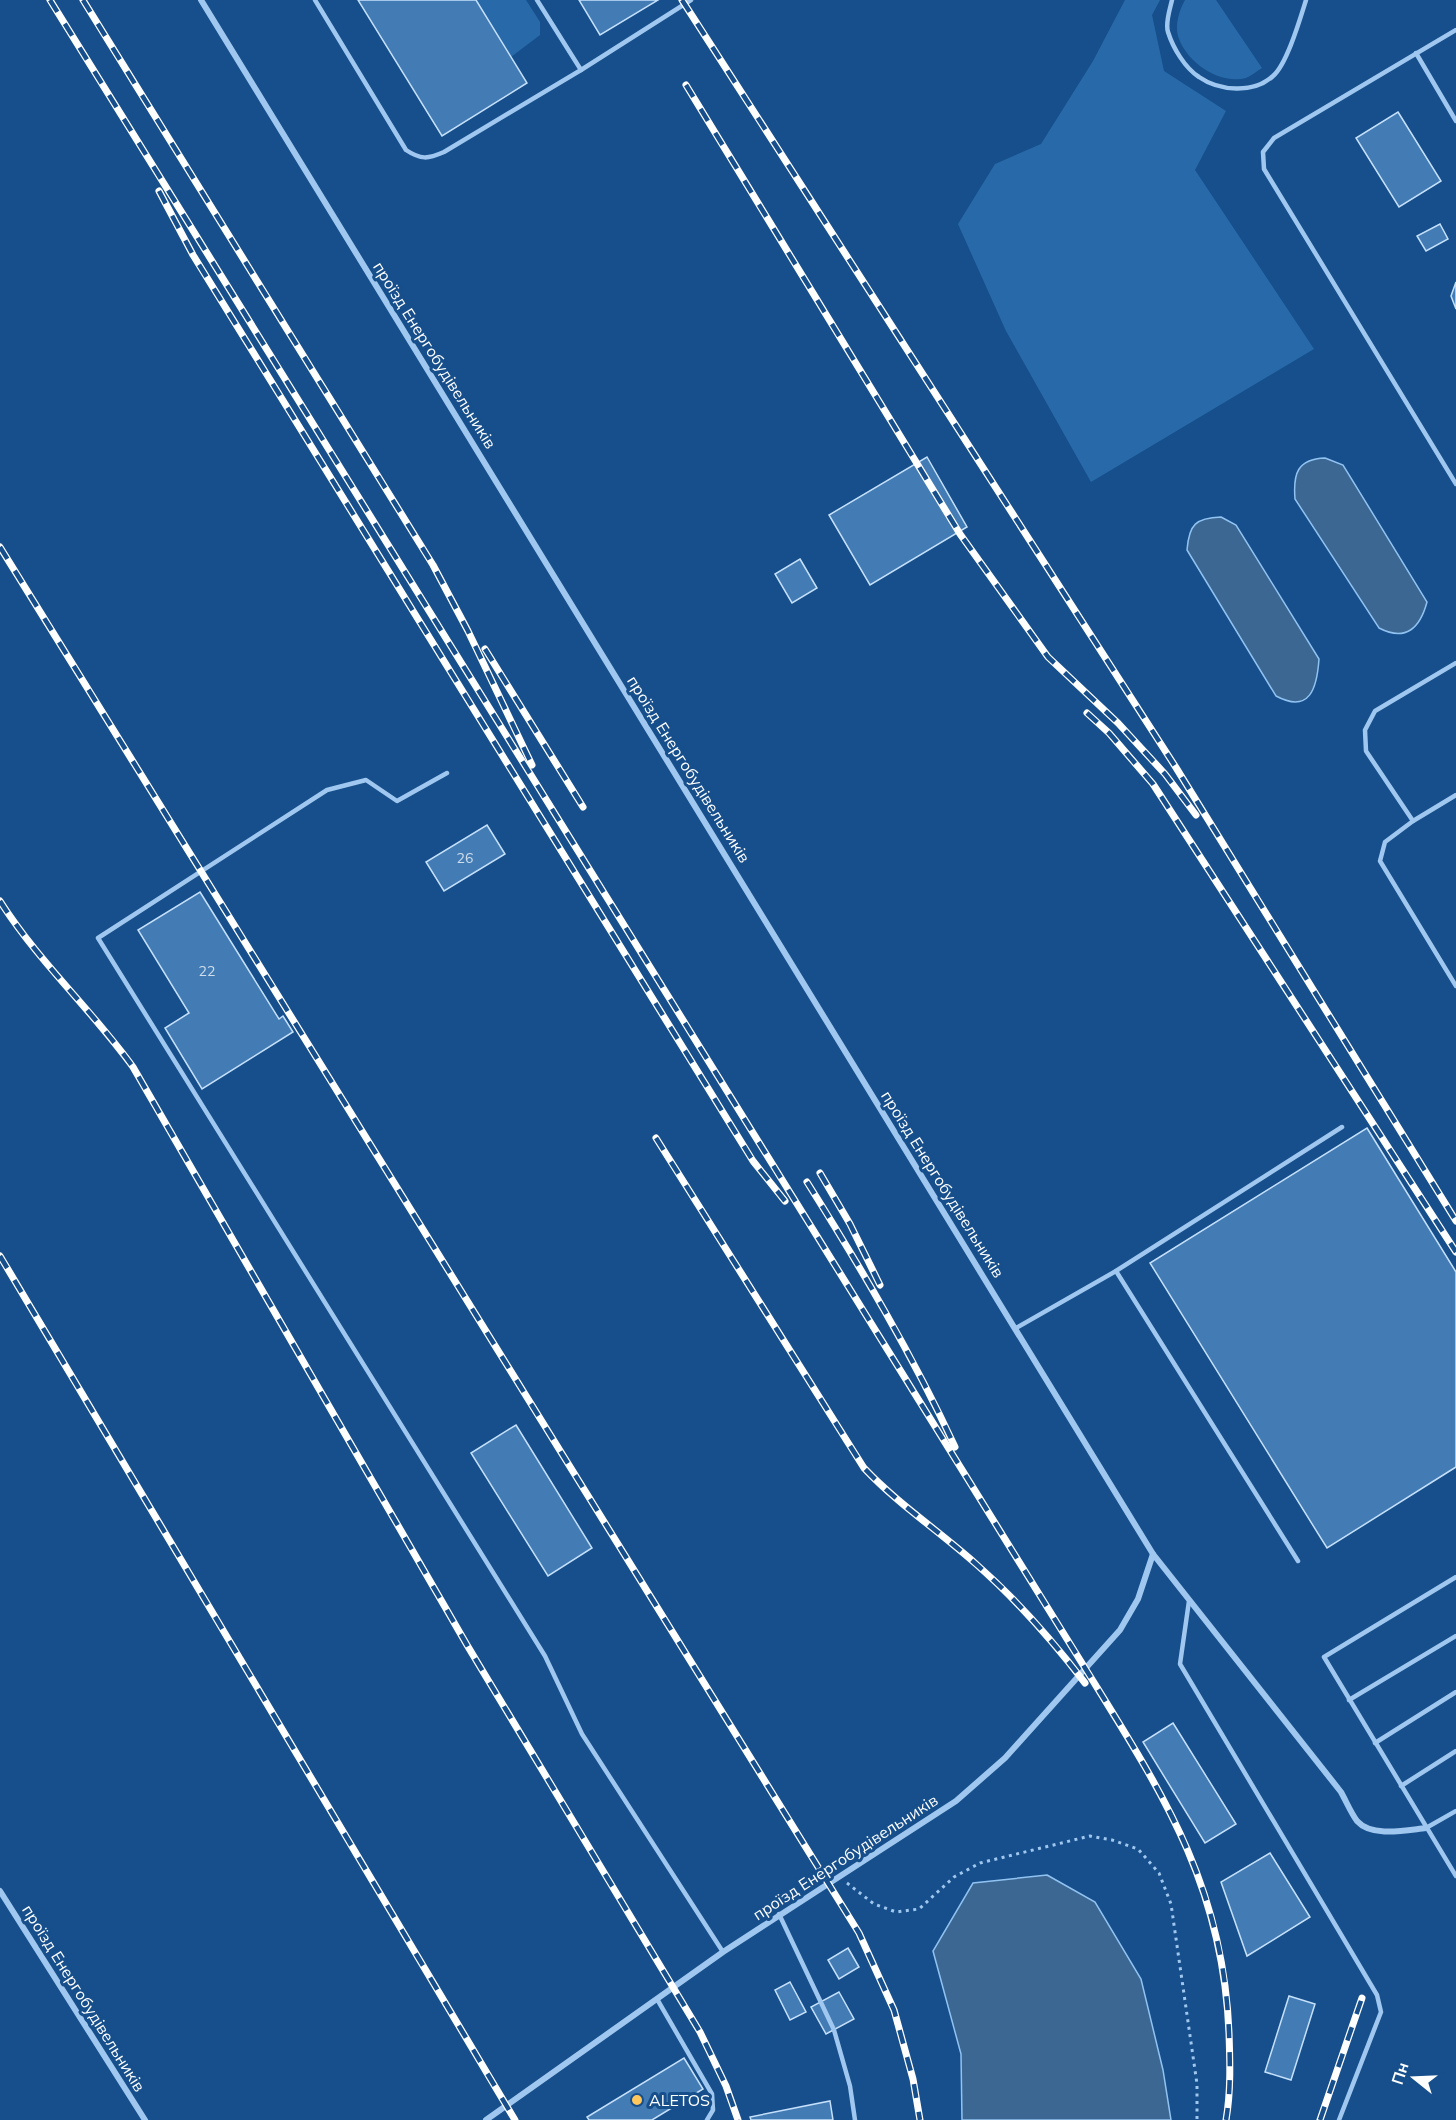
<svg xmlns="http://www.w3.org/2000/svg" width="1456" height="2120" viewBox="0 0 1456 2120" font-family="Mulish,sans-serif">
<rect width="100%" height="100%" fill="#164f8b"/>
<!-- green -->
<g fill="#286aa9">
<polygon points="476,0 526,0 540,22 540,35 511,57"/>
<polygon points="1125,0 1160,0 1152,15 1164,71 1226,111 1195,170 1314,349 1091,482 1006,331 958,224 995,164 1041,144 1093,61"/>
<path d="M1185,0H1216L1262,68C1257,71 1251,76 1246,78C1219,85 1186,62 1178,36C1175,24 1179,11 1185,0Z"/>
</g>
<!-- water -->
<g fill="#3d6793" stroke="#91c3f2" stroke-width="1.5">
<path d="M1325,458L1343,465L1427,602C1420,628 1406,642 1379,628L1295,499C1293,474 1297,459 1325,458Z"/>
<path d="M1221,517L1236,525L1319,659C1317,688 1310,714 1276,696L1187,550C1189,524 1196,518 1221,517Z"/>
<polygon points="1047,1875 1095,1902 1141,1979 1163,2070 1171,2120 962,2120 961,2054 933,1951 973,1883"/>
</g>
<!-- building -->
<g fill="#437cb5" stroke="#c5e0fb" stroke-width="1.5">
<polygon points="358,0 476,0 527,83 442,136"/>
<polygon points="579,0 658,0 600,35"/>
<polygon points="1398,112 1441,181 1399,207 1356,138"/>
<polygon points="1440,224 1448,239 1426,251 1417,236"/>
<polygon points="1456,282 1456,309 1451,296"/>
<polygon points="927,457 967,527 870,585 829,515"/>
<polygon points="800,559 817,588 792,603 775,574"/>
<polygon points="487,825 505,854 444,891 426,862"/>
<polygon points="200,892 279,1019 283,1016 293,1032 202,1089 165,1028 189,1013 138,930"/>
<polygon points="1367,1128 1456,1272 1456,1467 1327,1548 1150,1263"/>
<polygon points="516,1425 592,1548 548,1576 471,1453"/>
<polygon points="1173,1723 1236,1824 1205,1843 1143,1742"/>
<polygon points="1270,1853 1310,1917 1247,1956 1221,1882"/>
<polygon points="848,1948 859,1967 839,1979 828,1960"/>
<polygon points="790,1982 806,2012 790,2020 775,1990"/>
<polygon points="839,1992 854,2019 826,2034 811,2007"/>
<polygon points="1289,1996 1315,2004 1291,2080 1265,2072"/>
<polygon points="684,2058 703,2089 652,2120 589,2120 587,2117"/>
<polygon points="830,2101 833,2120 751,2120 750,2117"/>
</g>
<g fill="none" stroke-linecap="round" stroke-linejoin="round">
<!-- path -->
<polyline stroke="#9fc7ef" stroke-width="3" stroke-dasharray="3 4.5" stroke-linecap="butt" points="847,1883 874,1904 896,1912 919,1909 954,1877 980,1863 1090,1836 1112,1840 1138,1849 1159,1873 1171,1904 1197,2084 1197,2120"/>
<!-- lane -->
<g stroke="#9fc7ef" stroke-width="4.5">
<path d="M315,0L406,150C421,160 428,159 444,152L581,70"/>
<polyline points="537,0 581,70 691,0"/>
<path d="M1172,0C1170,9 1165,23 1168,32C1173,48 1185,68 1199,77C1219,91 1254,94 1273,76C1287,64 1300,19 1306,0"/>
<polyline points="1456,30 1274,138 1263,152 1264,169 1456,484"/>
<polyline points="1416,53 1456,121"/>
<polyline points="447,773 397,801 366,780 327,790 98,938 545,1656 582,1734 723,1952"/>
<polyline points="1456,795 1413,821 1385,842 1380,861 1456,986"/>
<polyline points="1413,821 1366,751 1365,730 1375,711 1456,663"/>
<polyline points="1116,1271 1298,1561"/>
<polyline points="1016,1328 1116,1271 1342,1127"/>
<polyline points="1456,1577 1324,1657 1456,1876"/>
<polyline points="1189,1601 1180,1664 1377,1995 1381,2012 1339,2120"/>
<polyline points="1349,1700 1456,1636"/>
<polyline points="1375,1743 1456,1692"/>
<polyline points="1401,1786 1456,1751"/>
<polyline points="1426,1828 1456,1811"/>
<polyline points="779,1914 834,2030 850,2086 855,2120"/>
<polyline points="657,1999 712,2094 713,2110 707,2120"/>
</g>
<!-- street -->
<g stroke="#9fc7ef" stroke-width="6">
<path d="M201,0L1153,1554L1341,1792C1346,1801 1351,1813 1357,1821C1372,1838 1407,1830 1426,1828"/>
<polyline points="0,1891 145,2120"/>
<polyline points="486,2120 723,1952 956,1801 1005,1758 1120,1630 1138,1599 1153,1554"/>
</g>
<defs>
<g id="rail">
<path d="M50,0L1085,1668C1161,1791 1223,1883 1229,2033C1230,2062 1231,2091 1226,2120"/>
<polyline points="83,0 433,565 468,631 532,765"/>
<polyline points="682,0 1175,766 1456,1221"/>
<polyline points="686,85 960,534 1048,657 1118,723 1165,774 1196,815"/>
<polyline points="159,191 193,255 753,1161 785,1201"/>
<polyline points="0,547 859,1933 894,2010 913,2079 920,2120"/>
<polyline points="485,649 583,807"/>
<polyline points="1087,713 1109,733 1153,784 1456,1252"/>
<path d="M0,901C38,961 91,1009 133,1067L467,1645L700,2032L726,2086L738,2120"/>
<path d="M656,1138L864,1468C898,1504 939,1531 976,1564C1017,1600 1052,1640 1085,1683"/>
<polyline points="820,1173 850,1224 880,1285"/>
<path d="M807,1182C861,1268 912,1354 955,1447"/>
<polyline points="0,1256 515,2120"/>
<polyline points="1320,2120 1362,1998"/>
</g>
</defs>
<!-- rail casing -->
<use href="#rail" stroke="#fff" stroke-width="7"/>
<!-- rail -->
<use href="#rail" stroke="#164f8b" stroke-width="4.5" stroke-dasharray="14" stroke-linecap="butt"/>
</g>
<!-- markers -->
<circle fill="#ffc75c" stroke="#164f8b" stroke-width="2" cx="637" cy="2100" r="6"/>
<g text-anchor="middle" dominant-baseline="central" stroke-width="6" stroke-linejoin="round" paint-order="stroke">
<!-- number labels -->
<g font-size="14" fill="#d0deec">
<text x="465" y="858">26</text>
<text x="207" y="971">22</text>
</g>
<!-- street labels -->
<g font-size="16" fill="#fff" stroke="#164f8b">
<text transform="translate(435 355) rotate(58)">проїзд Енергобудівельників</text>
<text transform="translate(689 769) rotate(58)">проїзд Енергобудівельників</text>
<text transform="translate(943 1184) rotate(58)">проїзд Енергобудівельників</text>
<text transform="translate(845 1857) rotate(-33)">проїзд Енергобудівельників</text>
<text transform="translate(84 1998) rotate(58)">проїзд Енергобудівельників</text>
</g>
<!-- poi labels -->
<g font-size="16" fill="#fff" stroke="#164f8b" text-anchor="start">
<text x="649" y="2100">ALETOS</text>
</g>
</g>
<!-- north arrow -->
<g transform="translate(1414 2078) rotate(288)" stroke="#164f8b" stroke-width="4.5" paint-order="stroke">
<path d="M0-4.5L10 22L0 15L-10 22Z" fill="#ffffff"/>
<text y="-9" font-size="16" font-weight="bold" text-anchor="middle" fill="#ffffff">Пн</text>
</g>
</svg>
